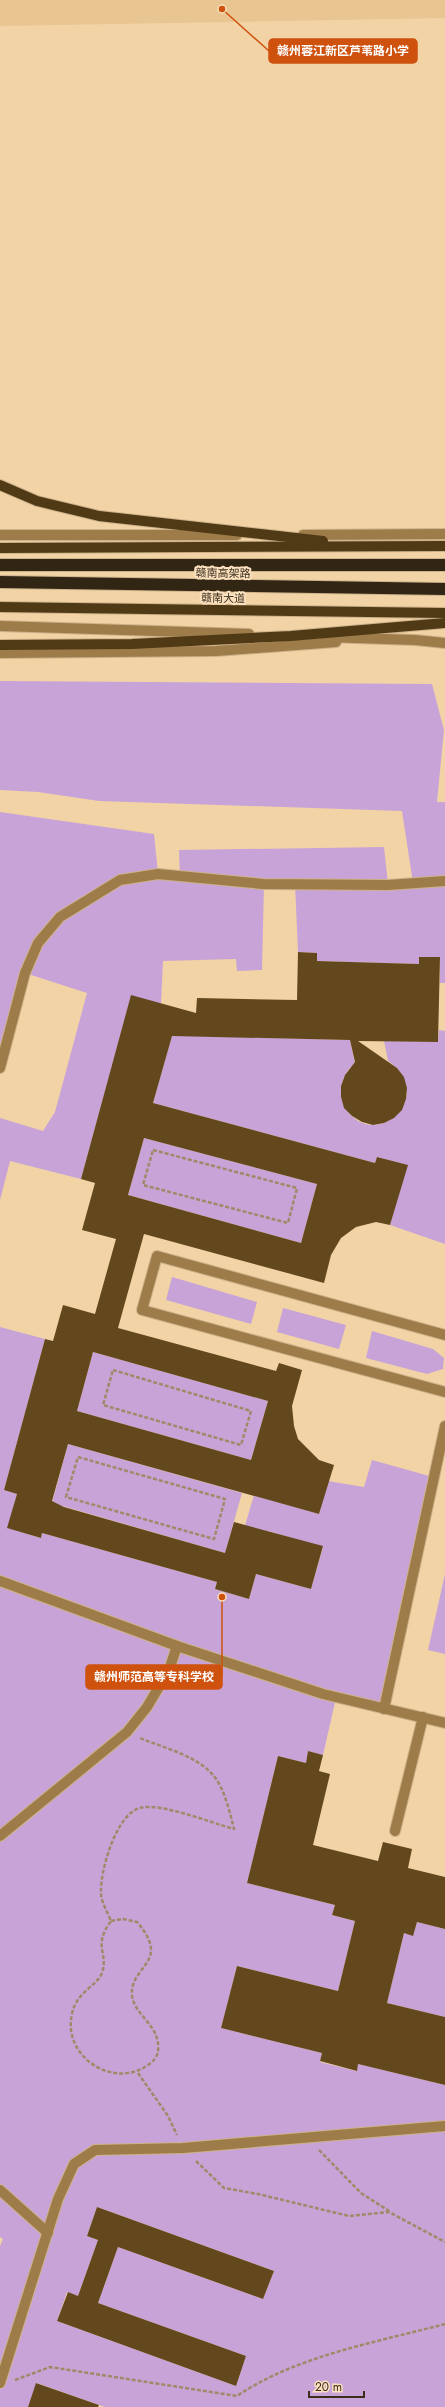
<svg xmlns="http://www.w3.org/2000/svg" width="445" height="2407" viewBox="0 0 445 2407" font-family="Jost,'Noto Sans SC',sans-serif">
<rect width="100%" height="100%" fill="#f2d3a6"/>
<!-- built -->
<polygon fill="#e9c591" points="0,0 445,0 445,18 0,26"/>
<!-- green -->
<g fill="#c8a3d7" fill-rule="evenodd">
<polygon points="0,681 432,684 444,730 437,802 445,802 445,983 440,983 440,957 419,957 419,964 317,961 317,953 298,952 295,884 264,884 262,970 237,971 236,959 163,961 161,1004 131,996 81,1179 10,1161 0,1200 0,1118 43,1131 55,1112 87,993 25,973 0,1068 0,812 154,834 158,874 180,876 179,850 384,847 388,884 413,883 402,811 99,801 38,792 0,790"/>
<path d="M176,1021L196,1036L350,1040L355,1064C345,1070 341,1082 341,1093C341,1100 344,1107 348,1112C378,1150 437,1095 388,1061L384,1041L438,1042L439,1030L445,1031V1244L390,1225L407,1165L377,1157L375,1163L153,1103Z"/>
<polygon points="144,1138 317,1184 301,1243 128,1195"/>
<polygon points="172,1277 257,1302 251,1324 166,1300"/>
<polygon points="283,1308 346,1325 339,1349 277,1332"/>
<path d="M0,1327L45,1339L4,1490L17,1494L8,1528L41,1538L42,1533L217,1582L215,1589L249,1599L256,1574L311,1589L323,1547L268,1531L259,1563L236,1556L254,1495L319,1514L328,1481L364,1487L372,1460L433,1477L384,1709L336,1698L323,1755L308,1751L306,1763L278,1756L247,1883L335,1905L332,1915L355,1921L338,1991L237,1966L221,2028L322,2053L320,2062L356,2071L358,2064L445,2085V2407H105L37,2383L28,2407H0V2246L3,2239L0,2237ZM97,2207L274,2271L263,2299L118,2247L98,2303L246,2356L236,2386L57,2321L67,2292L78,2296L98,2240L87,2236Z"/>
<polygon points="372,1331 433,1349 444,1358 443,1369 427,1374 366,1358"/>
<polygon points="93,1352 268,1401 251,1460 77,1411"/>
<polygon points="68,1444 242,1493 225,1553 52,1503"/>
<polygon points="445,1574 445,1654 428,1650"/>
<polygon points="417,1922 445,1929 445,2017 387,2003 404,1933 413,1935"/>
</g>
<!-- building -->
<g fill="#63481e" fill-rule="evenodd">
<path d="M298,952L317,953V961L419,964V957H440L438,1042L358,1041L397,1068L404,1077L407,1088L406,1099L402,1110L394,1118L384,1123L373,1125L362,1122L352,1116L344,1108L341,1097V1086L345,1075L355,1062L350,1040L172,1036L153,1103L375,1163L377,1157L408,1165L390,1225L376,1222L356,1227L341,1238L331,1255L324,1283L144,1234L118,1328L276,1371L279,1363L302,1370L292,1406L294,1426L298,1439L319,1460L334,1465L319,1514L68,1444L52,1501L64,1507L225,1553L234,1522L323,1546L311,1589L256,1574L249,1599L215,1589L217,1582L42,1533L41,1538L7,1528L17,1494L4,1490L45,1339L53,1341L63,1305L95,1314L116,1239L82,1230L95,1183L81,1179L131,995L196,1013L197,998L297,1000ZM144,1138L317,1184L301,1243L128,1195ZM93,1352L268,1401L251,1460L77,1411Z"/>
<polygon points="308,1751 323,1755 319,1771 330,1774 313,1845 378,1861 383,1842 412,1849 408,1868 445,1877 445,1929 417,1922 413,1936 404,1933 387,2003 445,2017 445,2085 358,2064 357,2071 320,2061 322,2053 221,2028 237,1966 338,1991 355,1921 332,1915 335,1905 247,1883 278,1756 306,1763"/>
<polygon points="97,2207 274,2271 263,2299 118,2247 98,2303 246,2356 236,2386 57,2321 68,2292 78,2296 98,2240 87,2236"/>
<polygon points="36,2383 99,2405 98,2407 28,2407"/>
</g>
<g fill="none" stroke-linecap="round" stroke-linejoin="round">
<defs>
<g id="minor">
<polyline points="0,535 237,535"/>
<polyline points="303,535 445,534"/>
<polyline points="0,626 249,634"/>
<polyline points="325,637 415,640 445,643"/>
<polyline points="0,653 216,651 336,642"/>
<polyline points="0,1068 25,973 38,943 60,917 120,880 158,874 263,884 388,885 445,881"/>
<polyline points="445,1335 157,1256 142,1310 445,1392"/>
<polyline points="0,1581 177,1646 323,1694 445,1723"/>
<polyline points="384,1709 445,1426"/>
<polyline points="395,1831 423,1717"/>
<polyline points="0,1836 127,1732 147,1707 169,1670 177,1646"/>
<polyline points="0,2190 48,2233"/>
<polyline points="0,2383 58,2199 74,2164 95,2150 183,2148 445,2126"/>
</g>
<g id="major">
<polyline points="0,485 37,501 99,516 323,541"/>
<polyline points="0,548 445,546"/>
<polyline points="0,607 445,613"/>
<polyline points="0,645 132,644 291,636 445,623"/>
</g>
<g id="highway">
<polyline points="0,565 445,565"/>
<polyline points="0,582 445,589"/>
</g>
</defs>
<!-- minor casing -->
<use href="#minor" stroke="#cdb28a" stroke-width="12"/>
<!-- major casing -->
<use href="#major" stroke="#cdb28a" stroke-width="12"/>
<!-- highway casing -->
<use href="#highway" stroke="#cdb28a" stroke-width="14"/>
<!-- path -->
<g stroke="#a08968" stroke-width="2.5" stroke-dasharray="4 2" stroke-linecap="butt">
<polygon points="153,1150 297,1188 288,1223 143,1185"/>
<polygon points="113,1370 251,1411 241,1445 103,1405"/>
<polygon points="78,1457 225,1499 214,1539 66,1497"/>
<path d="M111,1921L123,1919L137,1922C172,1963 130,1965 132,1995C134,2016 161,2025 158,2051C158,2056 153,2062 148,2065C113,2090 62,2056 72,2014C76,1992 97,1986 102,1973C109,1953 92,1947 111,1921C108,1913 101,1902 101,1893C100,1871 116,1814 140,1808C159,1802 212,1823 234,1829C230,1813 224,1786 212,1774C195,1755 164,1748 140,1738"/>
<polyline points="138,2073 168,2116 177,2135"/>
<polyline points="319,2150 361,2193 389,2211"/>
<polyline points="196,2161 224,2188 258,2194 349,2216 389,2212 445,2242"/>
<path d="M15,2380L50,2367L237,2396C296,2356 377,2342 445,2324"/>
</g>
<!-- minor -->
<use href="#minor" stroke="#9e7c4a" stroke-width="10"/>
<!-- major -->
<use href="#major" stroke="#503a16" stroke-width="10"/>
<!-- highway -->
<use href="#highway" stroke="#312513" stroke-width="12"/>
</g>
<g text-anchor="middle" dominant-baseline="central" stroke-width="4" stroke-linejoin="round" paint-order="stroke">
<!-- street labels -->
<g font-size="11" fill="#3a2d1c" stroke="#fbe1bd">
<text transform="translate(223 573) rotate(1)">赣南高架路</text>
<text transform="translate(223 598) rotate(1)">赣南大道</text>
</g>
</g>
<!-- callouts -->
<path fill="none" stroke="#ce520e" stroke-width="1.5" d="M222 9L269 51M222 1597L222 1677"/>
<g fill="#ce520e" stroke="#fbe1bd" stroke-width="1.5">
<circle cx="222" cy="9" r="4"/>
<circle cx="222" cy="1597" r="4"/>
</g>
<g fill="#ce520e" stroke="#ce520e" stroke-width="1.5">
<rect x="269" y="39" width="148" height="24" rx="4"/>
<rect x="86" y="1665" width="136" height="24" rx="4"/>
</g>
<g font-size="12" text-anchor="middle" font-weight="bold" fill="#fff">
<text x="343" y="55">赣州蓉江新区芦苇路小学</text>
<text x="154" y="1681">赣州师范高等专科学校</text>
</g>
<!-- scale -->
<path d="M309 2391v6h55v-6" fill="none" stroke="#3a2d1c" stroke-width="2"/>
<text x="315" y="2391" font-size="12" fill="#3a2d1c" stroke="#fbe1bd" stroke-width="3" paint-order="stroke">20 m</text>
</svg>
